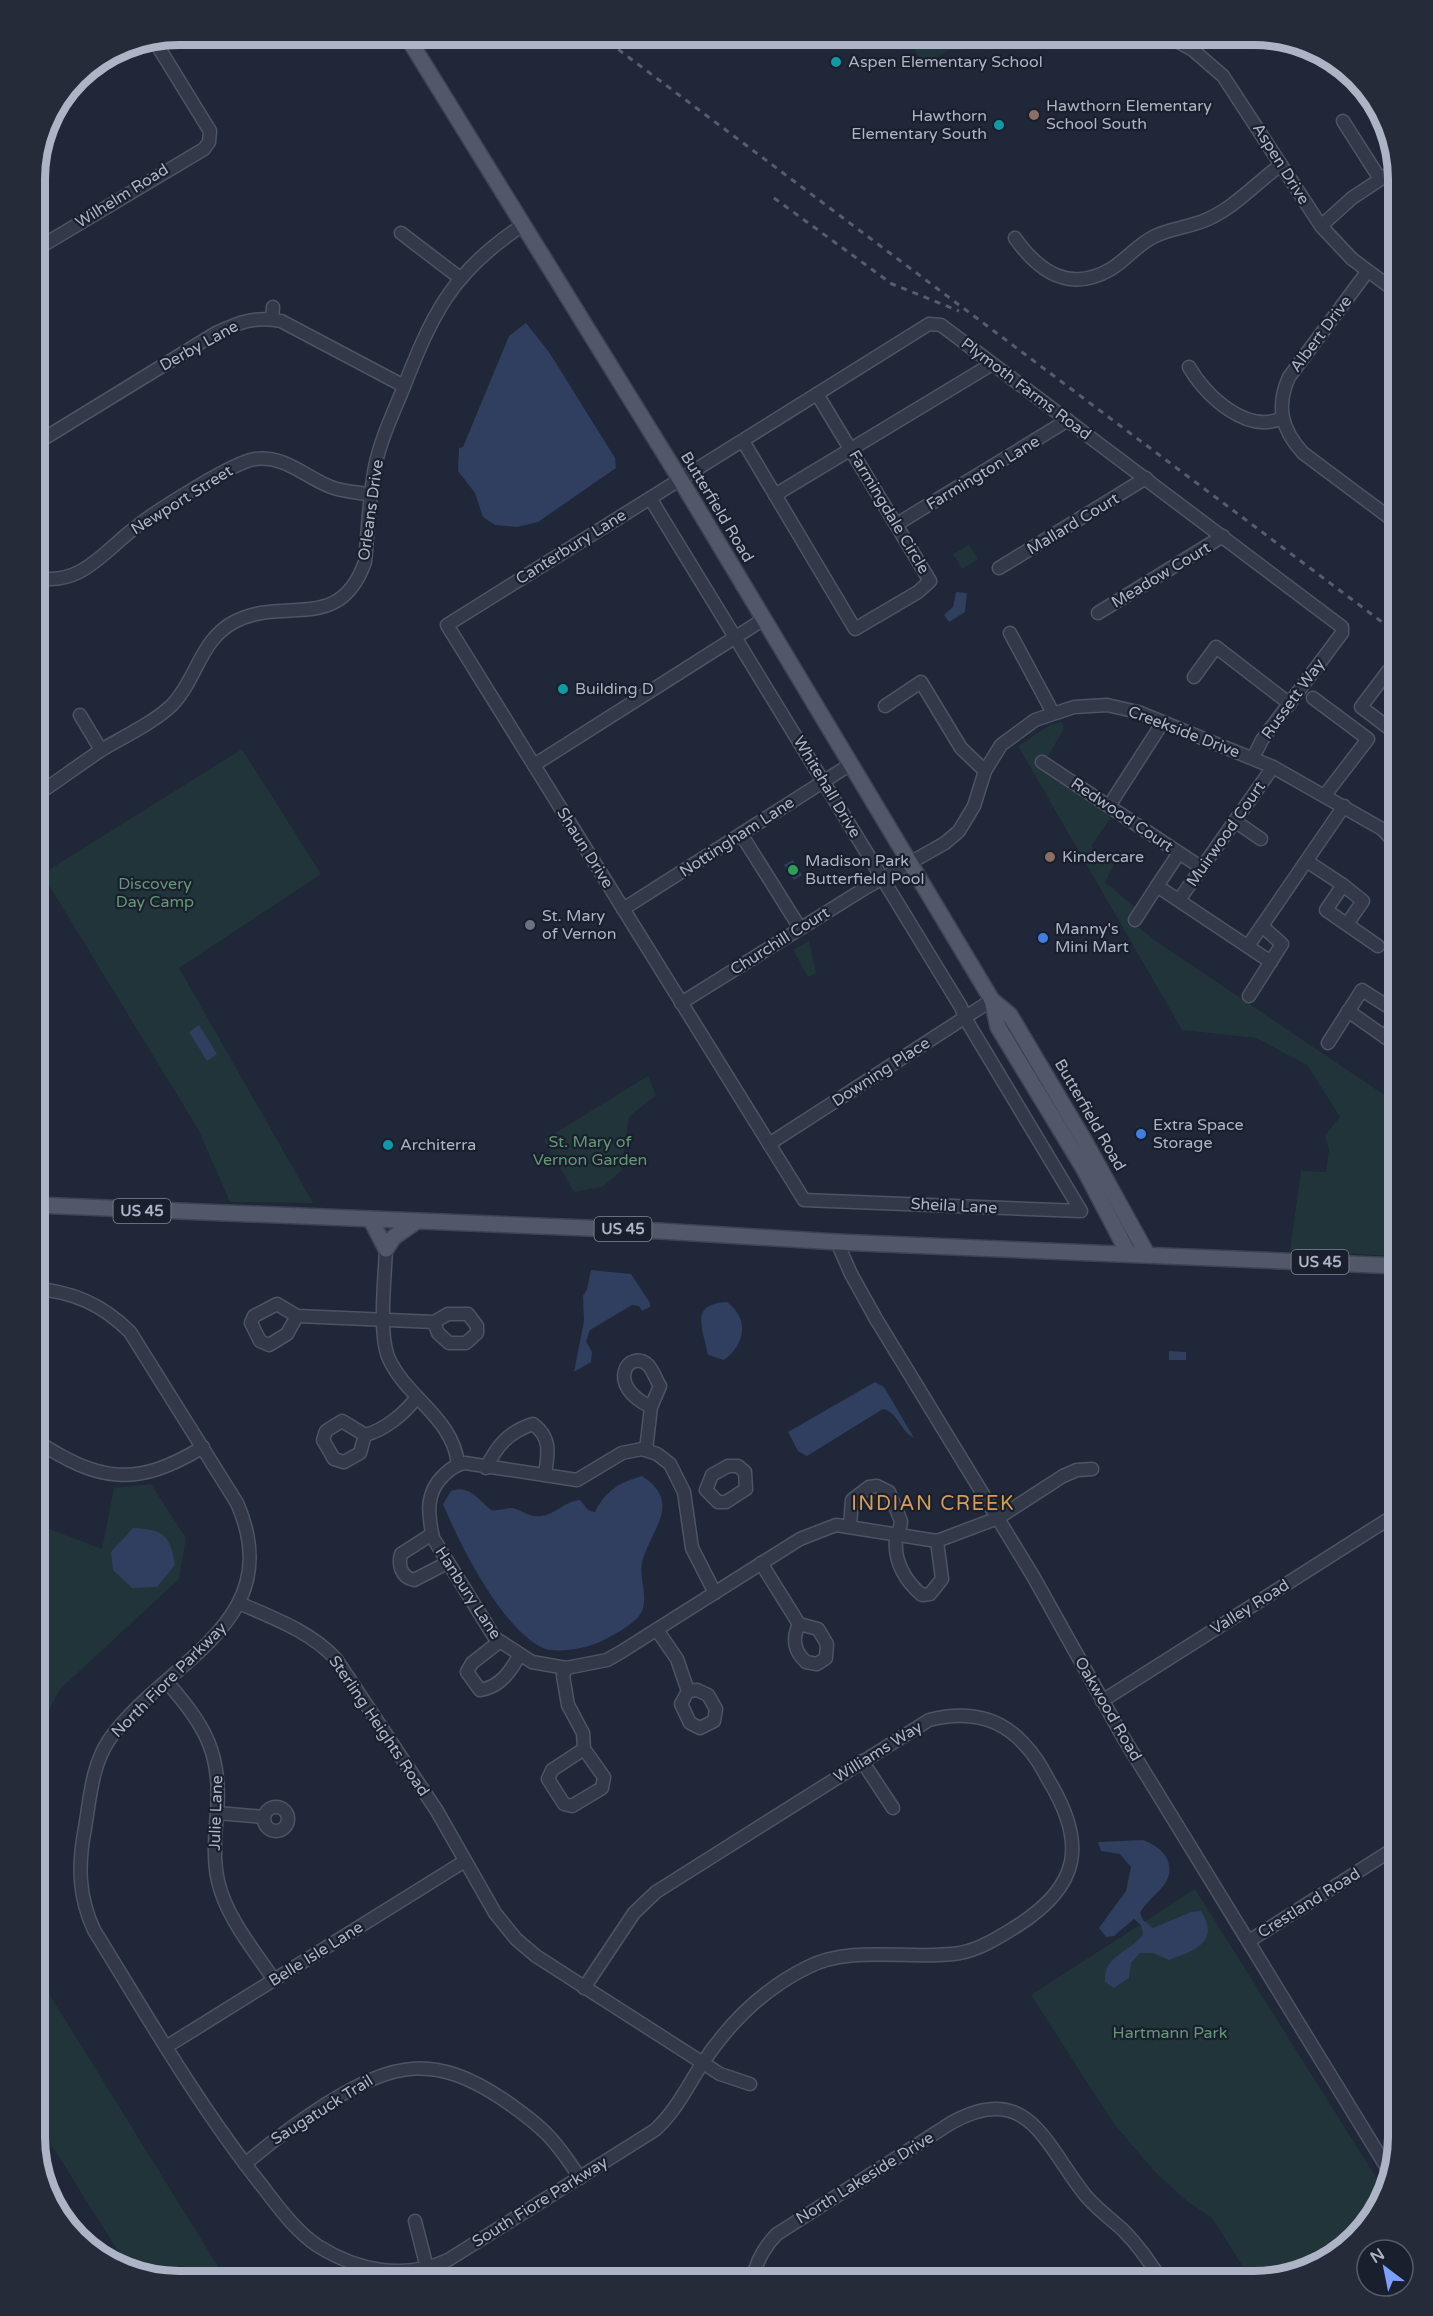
<svg xmlns="http://www.w3.org/2000/svg" width="1433" height="2316" viewBox="0 0 1433 2316" font-family="'Varela Round',sans-serif">
<rect width="100%" height="100%" fill="#1f2738"/>
<!-- green -->
<g fill="#213439">
<polygon points="905,35 971,35 972,36 924,65"/>
<polygon points="969,545 978,559 962,569 953,554"/>
<polygon points="1062,722 1064,729 1046,759 1042,757 1037,764 1114,813 1091,846 1114,865 1105,882 1135,907 1128,919 1157,942 1398,1104 1398,1250 1391,1256 1290,1250 1301,1171 1326,1172 1329,1149 1325,1135 1340,1117 1307,1065 1256,1038 1182,1030 1018,746 1050,725"/>
<polygon points="242,749 321,874 179,968 313,1203 230,1202 198,1129 42,874"/>
<polygon points="809,941 816,973 808,977 793,950"/>
<polygon points="648,1076 656,1095 629,1117 621,1171 602,1187 574,1192 544,1140"/>
<polygon points="151,1484 186,1538 179,1579 60,1689 35,1737 35,1521 44,1527 102,1549 114,1488"/>
<polygon points="1195,1889 1384,2190 1379,2209 1318,2266 1252,2281 1212,2218 1188,2202 1156,2173 1114,2124 1031,1995"/>
<polygon points="35,1971 227,2281 170,2281 128,2267 35,2119"/>
</g>
<!-- water -->
<g fill="#303e5f">
<polygon points="526,323 549,352 615,458 616,468 538,522 517,527 495,525 483,517 475,493 458,471 459,448 463,447 509,336"/>
<polygon points="956,592 967,593 965,612 949,622 944,615 953,607"/>
<polygon points="793,860 802,875 794,880 784,865"/>
<polygon points="199,1025 217,1054 207,1061 189,1032"/>
<polygon points="591,1270 631,1274 650,1303 650,1307 642,1311 639,1306 632,1305 590,1330 586,1341 592,1352 591,1362 574,1372 584,1321 583,1296 587,1289"/>
<path d="M727,1302C750,1319 745,1345 724,1360L708,1355C703,1327 689,1304 727,1302Z"/>
<polygon points="1169,1351 1186,1352 1186,1360 1169,1360"/>
<path d="M875,1382L884,1387L914,1438C900,1431 898,1412 883,1409L807,1456L798,1451L788,1432Z"/>
<path d="M642,1476C682,1502 653,1527 643,1559C637,1577 650,1595 641,1613C635,1624 612,1636 600,1642C587,1648 557,1654 543,1648C502,1629 460,1545 443,1504L451,1491C469,1484 478,1499 491,1510C498,1511 503,1509 510,1508C520,1508 529,1518 541,1516C557,1514 564,1501 580,1500L588,1510L595,1512C605,1491 620,1482 642,1476Z"/>
<path d="M133,1528C163,1529 170,1535 175,1565L157,1587L132,1588L113,1570L111,1552Z"/>
<path d="M1143,1840C1153,1844 1164,1850 1168,1861C1176,1885 1150,1894 1140,1913L1143,1920L1153,1928L1191,1912L1201,1911C1221,1942 1194,1951 1169,1960L1153,1953H1140L1131,1963L1129,1978L1114,1988L1105,1982C1102,1956 1131,1952 1143,1934L1141,1925L1134,1919L1114,1936L1106,1937L1099,1928L1126,1891L1131,1867L1120,1854L1101,1851L1098,1842Z"/>
</g>
<g fill="none" stroke-linecap="round" stroke-linejoin="round">
<defs>
<g id="minor">
<polyline points="1165,35 1193,50 1223,76 1321,226 1352,259 1398,293"/>
<polyline points="1343,121 1380,179"/>
<polyline points="1321,226 1352,198 1396,169"/>
<polyline points="401,233 460,278"/>
<path d="M1015,238C1039,272 1070,293 1111,269C1127,259 1138,244 1155,236C1172,228 1191,227 1208,219C1235,207 1257,182 1281,165"/>
<polyline points="35,250 204,149 209,142 210,131 154,40"/>
<path d="M1367,272L1289,377C1276,406 1281,429 1303,453L1398,524"/>
<polyline points="272,319 273,307"/>
<path d="M1189,367C1205,395 1247,435 1282,418"/>
<polyline points="743,441 855,629 918,592 930,581 817,394"/>
<path d="M35,444L216,333C239,322 256,316 281,321L404,386"/>
<polyline points="775,495 992,364"/>
<path d="M650,498L961,1007L965,1018L1081,1211L804,1200L447,625C607,524 768,424 929,324L941,325L1342,627V633L1262,740L1253,758"/>
<polyline points="897,524 1068,420"/>
<polyline points="999,568 1146,478"/>
<path d="M35,577C80,588 104,551 136,527C156,511 233,462 255,459C285,455 305,477 331,487C344,492 358,492 372,495"/>
<polyline points="1098,613 1223,536"/>
<polyline points="1010,633 1053,713"/>
<polyline points="1388,671 1361,707 1398,735"/>
<polyline points="1194,677 1216,647 1290,704"/>
<polyline points="1313,698 1368,739 1325,795"/>
<polyline points="885,706 921,682 961,748 985,771"/>
<polyline points="80,715 101,750"/>
<polyline points="1042,762 1202,868"/>
<polyline points="534,765 764,619"/>
<path d="M35,796C58,781 80,764 103,749C125,736 153,723 172,705C197,679 200,640 234,622C284,595 339,635 365,562C368,531 369,498 375,467C380,442 391,418 401,394C432,315 450,273 523,225"/>
<polyline points="1109,806 1163,722"/>
<polyline points="1236,822 1261,839"/>
<polyline points="741,834 800,928"/>
<polyline points="1308,862 1343,885 1326,910 1378,946"/>
<polyline points="1343,885 1363,901 1347,924"/>
<polyline points="1157,886 1179,853"/>
<polyline points="1179,900 1273,767"/>
<polyline points="623,909 851,764"/>
<polyline points="1135,920 1157,886 1271,962"/>
<polyline points="1248,946 1344,806"/>
<polyline points="1249,996 1282,944 1263,927"/>
<polyline points="681,1003 867,887 945,843 959,831 974,806 985,771 1001,745 1035,720 1074,707 1107,705 1138,712 1273,767 1382,829 1398,846"/>
<polyline points="1348,1011 1398,1046"/>
<polyline points="1385,1037 1398,1017"/>
<polyline points="1328,1043 1362,990 1398,1013"/>
<polyline points="769,1144 992,1000"/>
<polyline points="837,1242 851,1274 876,1319 1033,1576 1123,1737 1389,2171"/>
<path d="M386,1249C385,1277 378,1335 389,1359C407,1398 453,1418 458,1464"/>
<path d="M35,1289C73,1291 103,1305 130,1332L237,1503C290,1624 164,1661 109,1740C92,1765 90,1798 85,1828C78,1864 78,1896 94,1930C147,2016 197,2103 259,2182C277,2205 294,2230 318,2246C358,2271 404,2280 448,2260L655,2130C676,2111 687,2087 702,2064C729,2023 763,1989 808,1967C853,1944 911,1961 960,1953C981,1949 999,1937 1017,1926C1080,1886 1087,1844 1049,1781C1042,1768 1035,1755 1024,1744C998,1715 965,1711 929,1720L656,1892L634,1913L584,1988"/>
<polyline points="297,1316 287,1334 269,1345 260,1341 251,1323 254,1316 277,1304 297,1316 434,1322 448,1314 468,1314 477,1326 477,1333 466,1343 449,1343 438,1333 434,1322"/>
<path d="M365,1435L360,1453L344,1462L334,1459L323,1440L326,1431L342,1421L365,1435C385,1430 405,1413 417,1397"/>
<path d="M35,1440C99,1482 136,1488 203,1447"/>
<path d="M646,1450L651,1407L660,1386C656,1380 653,1370 648,1365C629,1348 604,1385 651,1407"/>
<polygon points="728,1466 738,1466 745,1472 746,1489 726,1502 718,1502 706,1490 712,1475"/>
<path d="M486,1468C497,1446 508,1432 533,1424C552,1438 548,1454 545,1474"/>
<path d="M850,1526L852,1500L869,1487L877,1486L889,1492L901,1521C901,1528 897,1533 896,1540C894,1562 906,1582 922,1595L930,1594L942,1579L937,1541"/>
<path d="M432,1534L401,1554C398,1565 401,1577 414,1580L447,1563"/>
<polyline points="761,1563 799,1624"/>
<path d="M715,1593L692,1548L684,1492L670,1464L657,1454L642,1449L622,1453L577,1480L465,1463C457,1464 450,1469 444,1475C425,1493 428,1514 433,1538L495,1638L532,1662L566,1668L607,1660L621,1652L800,1539L836,1525L937,1541L998,1518L1063,1476L1077,1470L1092,1469"/>
<path d="M239,1603C273,1618 310,1631 336,1659L437,1811L495,1913L516,1939L536,1956L720,2074L750,2084"/>
<path d="M799,1624L818,1629L827,1644L826,1658L817,1664L806,1662C794,1651 792,1639 799,1624Z"/>
<polyline points="657,1630 677,1659 688,1691"/>
<path d="M499,1642L472,1663L467,1672L480,1690C500,1687 510,1672 519,1656"/>
<polyline points="566,1668 563,1676 568,1705 583,1733 584,1749 604,1777 602,1788 572,1806 564,1804 548,1779 552,1770 584,1749"/>
<path d="M167,1682C205,1726 222,1753 217,1813C215,1836 213,1858 218,1881C226,1917 254,1950 274,1980"/>
<polygon points="697,1690 708,1695 716,1709 714,1721 700,1728 690,1723 681,1704 688,1691"/>
<polyline points="1102,1701 1398,1513"/>
<polyline points="862,1761 893,1808"/>
<circle cx="276" cy="1819" r="12"/>
<polyline points="217,1813 264,1817"/>
<polyline points="1249,1941 1398,1846"/>
<polyline points="166,2047 465,1861"/>
<path d="M245,2164C271,2142 298,2122 326,2104C394,2062 434,2053 504,2100C543,2127 554,2138 580,2178"/>
<polyline points="415,2221 427,2268"/>
<polyline points="348,2281 355,2265"/>
<path d="M752,2281C756,2262 763,2248 777,2234L951,2123C1029,2079 1046,2147 1086,2196C1097,2209 1111,2219 1123,2230C1139,2246 1150,2263 1162,2281"/>
</g>
<g id="major">
<polyline points="406,35 680,479 992,1000 1010,1015 1084,1140 1147,1254"/>
<polyline points="992,1000 998,1027 1084,1169 1128,1253"/>
<polyline points="35,1205 660,1231 837,1242 1398,1266"/>
<polyline points="371,1220 386,1249 394,1237 417,1221"/>
</g>
</defs>
<!-- minor casing -->
<use href="#minor" stroke="#4d5464" stroke-width="15"/>
<!-- major casing -->
<use href="#major" stroke="#3c4352" stroke-width="18"/>
<!-- minor -->
<use href="#minor" stroke="#333949" stroke-width="12"/>
<!-- major -->
<use href="#major" stroke="#515869" stroke-width="15"/>
<!-- rail -->
<g stroke="#555d70" stroke-width="3" stroke-dasharray="6 6" stroke-linecap="butt">
<polyline points="599,35 1398,634"/>
<polyline points="774,198 892,284 959,311"/>
</g>
</g>
<!-- markers -->
<g fill="#0f9aa8" stroke="#191f2d" stroke-width="2">
<circle cx="836" cy="62" r="6"/>
<circle cx="999" cy="125" r="6"/>
<circle cx="563" cy="689" r="6"/>
<circle cx="388" cy="1145" r="6"/>
</g>
<g fill="#8d6e63" stroke="#191f2d" stroke-width="2">
<circle cx="1034" cy="115" r="6"/>
<circle cx="1050" cy="857" r="6"/>
</g>
<circle fill="#2e9e5b" stroke="#191f2d" stroke-width="2" cx="793" cy="870" r="6"/>
<circle fill="#6b7280" stroke="#191f2d" stroke-width="2" cx="530" cy="925" r="6"/>
<g fill="#3f7fe0" stroke="#191f2d" stroke-width="2">
<circle cx="1043" cy="938" r="6"/>
<circle cx="1141" cy="1134" r="6"/>
</g>
<g text-anchor="middle" dominant-baseline="central" stroke-width="4.5" stroke-linejoin="round" paint-order="stroke">
<!-- shield labels -->
<g fill="#191f2d" stroke="#818798" stroke-width="1.5">
<rect x="113.5" y="1199" width="57" height="24" rx="4.5"/>
<rect x="594.5" y="1217" width="57" height="24" rx="4.5"/>
<rect x="1291.5" y="1250" width="57" height="24" rx="4.5"/>
</g>
<g font-size="15" font-weight="bold" fill="#adb4c6">
<text x="142" y="1211">US 45</text>
<text x="623" y="1229">US 45</text>
<text x="1320" y="1262">US 45</text>
</g>
<!-- poi labels -->
<g font-size="16" fill="#adb4c6" stroke="#191f2d" text-anchor="start">
<text x="848" y="62">Aspen Elementary School</text>
<text x="1046" y="106">Hawthorn Elementary<tspan x="1046" dy="18">School South</tspan></text>
<text x="987" y="116" text-anchor="end">Hawthorn<tspan x="987" dy="18">Elementary South</tspan></text>
<text x="575" y="689">Building D</text>
<text x="1062" y="857">Kindercare</text>
<text x="805" y="861">Madison Park<tspan x="805" dy="18">Butterfield Pool</tspan></text>
<text x="542" y="916">St. Mary<tspan x="542" dy="18">of Vernon</tspan></text>
<text x="1055" y="929">Manny's<tspan x="1055" dy="18">Mini Mart</tspan></text>
<text x="1153" y="1125">Extra Space<tspan x="1153" dy="18">Storage</tspan></text>
<text x="400" y="1145">Architerra</text>
</g>
<!-- street labels -->
<g font-size="16" fill="#adb4c6" stroke="#191f2d">
<text transform="translate(1281 164) rotate(58)">Aspen Drive</text>
<text transform="translate(122 196) rotate(-32)">Wilhelm Road</text>
<text transform="translate(1321 334) rotate(-53)">Albert Drive</text>
<text transform="translate(199 346) rotate(-29)">Derby Lane</text>
<text transform="translate(1026 389) rotate(37)">Plymoth Farms Road</text>
<text transform="translate(983 473) rotate(-31)">Farmington Lane</text>
<text transform="translate(182 500) rotate(-32)">Newport Street</text>
<text transform="translate(717 507) rotate(59)">Butterfield Road</text>
<text transform="translate(371 510) rotate(-82)">Orleans Drive</text>
<text transform="translate(889 512) rotate(59)">Farmingdale Circle</text>
<text transform="translate(1073 524) rotate(-31)">Mallard Court</text>
<text transform="translate(571 547) rotate(-32)">Canterbury Lane</text>
<text transform="translate(1161 575) rotate(-31)">Meadow Court</text>
<text transform="translate(1293 699) rotate(-54)">Russett Way</text>
<text transform="translate(1184 732) rotate(21)">Creekside Drive</text>
<text transform="translate(827 787) rotate(59)">Whitehall Drive</text>
<text transform="translate(1122 815) rotate(34)">Redwood Court</text>
<text transform="translate(1226 834) rotate(-55)">Muirwood Court</text>
<text transform="translate(737 837) rotate(-33)">Nottingham Lane</text>
<text transform="translate(585 848) rotate(58)">Shaun Drive</text>
<text transform="translate(780 941) rotate(-32)">Churchill Court</text>
<text transform="translate(881 1072) rotate(-33)">Downing Place</text>
<text transform="translate(1090 1115) rotate(60)">Butterfield Road</text>
<text transform="translate(954 1206) rotate(3)">Sheila Lane</text>
<text transform="translate(468 1593) rotate(57)">Hanbury Lane</text>
<text transform="translate(1250 1607) rotate(-32)">Valley Road</text>
<text transform="translate(169 1680) rotate(-45)">North Fiore Parkway</text>
<text transform="translate(1108 1709) rotate(60)">Oakwood Road</text>
<text transform="translate(379 1726) rotate(56)">Sterling Heights Road</text>
<text transform="translate(878 1752) rotate(-32)">Williams Way</text>
<text transform="translate(216 1813) rotate(-88)">Julie Lane</text>
<text transform="translate(1309 1903) rotate(-32)">Crestland Road</text>
<text transform="translate(316 1954) rotate(-32)">Belle Isle Lane</text>
<text transform="translate(322 2110) rotate(-32)">Saugatuck Trail</text>
<text transform="translate(865 2178) rotate(-32)">North Lakeside Drive</text>
<text transform="translate(540 2202) rotate(-32)">South Fiore Parkway</text>
</g>
<!-- park labels -->
<g font-size="16" fill="#649775" stroke="#191f2d">
<text x="155" y="884">Discovery<tspan x="155" dy="18">Day Camp</tspan></text>
<text x="590" y="1142">St. Mary of<tspan x="590" dy="18">Vernon Garden</tspan></text>
<text x="1170" y="2033">Hartmann Park</text>
</g>
<!-- quarter labels -->
<g font-size="20" letter-spacing="1.5" fill="#d79d56" stroke="#191f2d">
<text x="933" y="1504">INDIAN CREEK</text>
</g>
</g>
<!-- crop -->
<path d="M0 0H1433V2316H0ZM179 45H1254A134 134 0 0 1 1388 179V2137A134 134 0 0 1 1254 2271H179A134 134 0 0 1 45 2137V179A134 134 0 0 1 179 45Z" fill="#252b39" fill-rule="evenodd"/>
<path fill="none" stroke="#adb4c6" stroke-width="8" d="M179 45H1254A134 134 0 0 1 1388 179V2137A134 134 0 0 1 1254 2271H179A134 134 0 0 1 45 2137V179A134 134 0 0 1 179 45Z"/>
<!-- north arrow -->
<g transform="translate(1385 2268) rotate(328)"><circle r="28" fill="#191f2d" stroke="#545b6a" stroke-width="1.5"/>
<path d="M0-4.5L10 22L0 15L-10 22Z" fill="#7c9efc"/>
<text y="-9" font-size="16" font-weight="bold" text-anchor="middle" fill="#adb4c6">N</text>
</g>
</svg>
